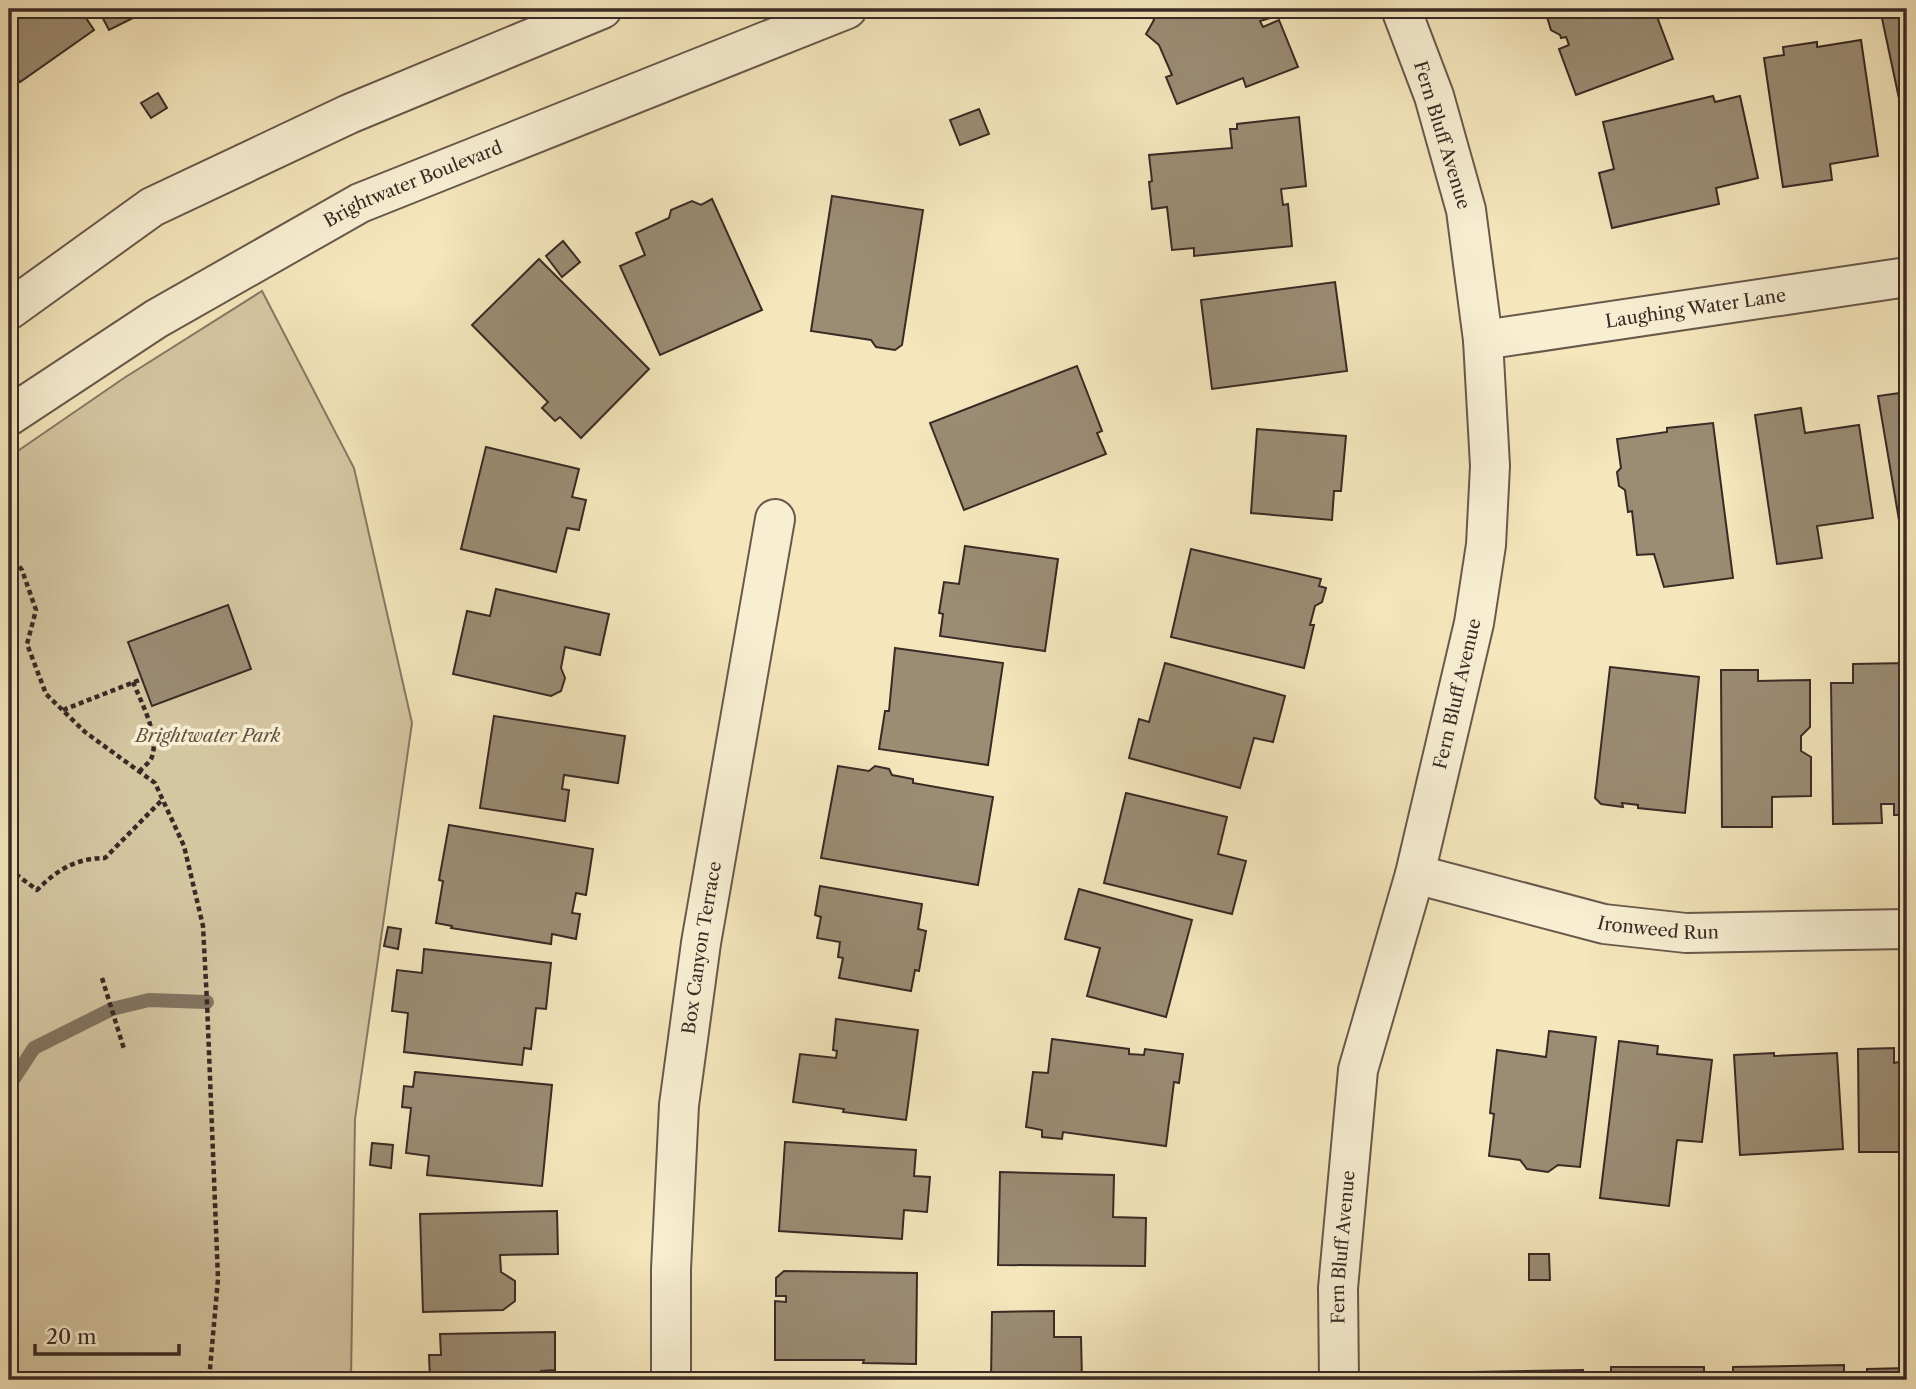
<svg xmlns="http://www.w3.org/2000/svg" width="1916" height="1389" viewBox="0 0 1916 1389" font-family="'Libre Caslon Text',serif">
<rect width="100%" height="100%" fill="#f5e6bc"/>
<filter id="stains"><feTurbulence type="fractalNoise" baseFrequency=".00286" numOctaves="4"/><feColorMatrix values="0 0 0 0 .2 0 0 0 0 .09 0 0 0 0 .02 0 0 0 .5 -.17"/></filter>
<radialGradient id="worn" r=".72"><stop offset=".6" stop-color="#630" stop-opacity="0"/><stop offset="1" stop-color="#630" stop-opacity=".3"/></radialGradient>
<!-- green -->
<polygon fill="#d5c6a2" stroke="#877864" stroke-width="2" points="262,291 354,468 412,723 355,1119 351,1380 9,1380 9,457 124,378"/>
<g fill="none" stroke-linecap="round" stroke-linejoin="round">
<!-- stream -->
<polyline stroke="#837461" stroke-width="14" points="9,1086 34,1048 112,1009 149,1000 207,1002"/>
</g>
<!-- building -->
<g fill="#9b8c74" stroke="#392a25" stroke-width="2">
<polygon points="9,9 80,9 94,30 20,82 9,66"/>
<polygon points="98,9 151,9 109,30"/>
<polygon points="1169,9 1266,9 1270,18 1260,21 1263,27 1279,20 1298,67 1246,87 1243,78 1177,104 1166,77 1172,75 1159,45 1146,34 1154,20 1152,16"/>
<polygon points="1552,9 1654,9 1673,59 1576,95 1559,49 1569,45 1566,37 1561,38 1560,35 1551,30 1547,17"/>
<polygon points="1880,9 1907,9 1907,136"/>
<polygon points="1861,40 1878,156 1830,164 1832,180 1783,187 1764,58 1784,55 1783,47 1817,42 1817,47"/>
<polygon points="158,93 167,108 151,118 141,103"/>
<polygon points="1713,96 1715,102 1740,96 1758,178 1716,188 1719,204 1612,228 1599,173 1614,169 1603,122"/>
<polygon points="979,109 989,134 960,145 950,120"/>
<polygon points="1299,117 1306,186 1281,189 1283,205 1288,204 1292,246 1194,256 1194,248 1172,250 1167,207 1152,209 1149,182 1152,181 1149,155 1232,148 1230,129 1237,129 1237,124"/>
<polygon points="832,196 923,210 902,345 895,350 876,347 871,340 811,331"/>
<polygon points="712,199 762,310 660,355 620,266 645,255 636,233 669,218 671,210 692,201 701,205"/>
<polygon points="563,241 580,262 562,277 546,256"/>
<polygon points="539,259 649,369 581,438 560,417 555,421 542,408 548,402 472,325"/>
<polygon points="1335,282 1347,371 1212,389 1201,300"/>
<polygon points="1077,366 1102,431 1097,433 1106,454 964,510 930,423"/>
<polygon points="1907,392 1907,525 1900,526 1878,396"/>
<polygon points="1801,408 1805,433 1859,425 1873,518 1817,526 1822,558 1777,564 1755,415"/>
<polygon points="1713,423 1733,578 1664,587 1654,554 1637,555 1632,511 1628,512 1625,490 1619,486 1617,472 1621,468 1617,439 1667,432 1667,428"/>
<polygon points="1257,429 1346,436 1341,491 1334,491 1332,520 1251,513"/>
<polygon points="486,447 579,469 572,497 586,500 579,530 567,528 556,572 461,549"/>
<polygon points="965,546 1058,559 1045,651 940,636 943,614 939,613 944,582 959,584"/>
<polygon points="1191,549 1321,579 1319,586 1326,588 1322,602 1315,606 1310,625 1314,625 1304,668 1171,637"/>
<polygon points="496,589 609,614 600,655 565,647 561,668 565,678 561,691 551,696 453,674 467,611 490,616"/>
<polygon points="228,605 251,669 152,706 128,642"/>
<polygon points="895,648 1003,663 988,765 879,749 885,711 889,711"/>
<polygon points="1165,663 1285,696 1273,742 1254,738 1240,788 1129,758 1139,719 1149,722"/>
<polygon points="1907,663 1907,815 1894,815 1894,804 1881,804 1882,823 1833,824 1831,683 1853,683 1853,664"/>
<polygon points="1610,667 1699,677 1685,813 1638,808 1638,805 1622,803 1623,807 1601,804 1595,798"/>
<polygon points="1721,670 1758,670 1758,681 1810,680 1810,727 1801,736 1801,751 1811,757 1811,796 1772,797 1772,827 1722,827"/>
<polygon points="494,716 625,736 618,783 564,775 562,789 569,790 565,821 480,808"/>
<polygon points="838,766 869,771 875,766 889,769 892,775 913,779 913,783 993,797 978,885 821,858"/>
<polygon points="1126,793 1227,817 1218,854 1246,861 1232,914 1104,883"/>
<polygon points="449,825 593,849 586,895 576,893 572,913 580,914 576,939 552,934 551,944 451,928 452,926 436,923 443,881 439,880"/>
<polygon points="820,886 922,904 918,929 926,931 919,971 915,970 911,991 839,978 843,958 838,957 840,942 817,938 821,917 815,915"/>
<polygon points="1079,889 1192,920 1166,1017 1087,996 1100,948 1065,939"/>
<polygon points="388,927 401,929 398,949 384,946"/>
<polygon points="424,949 551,963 546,1009 536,1008 531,1049 524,1048 522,1065 404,1052 408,1013 392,1011 397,970 422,973"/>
<polygon points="836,1019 918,1030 906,1120 843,1112 844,1109 793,1102 800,1054 836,1058 837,1051 833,1050"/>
<polygon points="1549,1031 1596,1037 1580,1167 1558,1165 1548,1172 1527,1169 1520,1160 1489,1156 1494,1114 1490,1113 1497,1050 1546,1057"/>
<polygon points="1052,1039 1129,1049 1129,1054 1144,1055 1145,1049 1183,1054 1179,1083 1174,1082 1166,1146 1063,1132 1062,1139 1042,1137 1042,1130 1026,1127 1033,1072 1048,1073"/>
<polygon points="1619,1041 1658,1046 1657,1054 1712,1060 1702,1142 1677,1140 1669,1206 1600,1198"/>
<polygon points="1894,1048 1894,1063 1907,1060 1907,1152 1859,1152 1858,1049"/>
<polygon points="1774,1053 1774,1056 1837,1053 1843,1149 1740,1155 1734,1055"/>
<polygon points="415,1072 552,1085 542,1186 427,1175 429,1156 406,1153 411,1108 402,1107 404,1086 413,1087"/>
<polygon points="785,1142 916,1150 914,1176 930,1177 927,1212 904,1210 902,1239 779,1231"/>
<polygon points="372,1143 393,1145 391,1168 370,1165"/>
<polygon points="1000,1172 1114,1175 1113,1217 1146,1218 1145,1266 998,1265"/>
<polygon points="557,1211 558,1254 500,1255 501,1272 515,1281 515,1301 503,1310 423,1312 420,1214"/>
<polygon points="1529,1254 1549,1254 1550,1280 1529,1280"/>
<polygon points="784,1271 917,1273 916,1364 863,1363 864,1360 775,1360 775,1301 786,1302 786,1296 776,1296 776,1278"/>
<polygon points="1054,1311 1054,1337 1081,1337 1082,1380 991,1380 992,1312"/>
<polygon points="555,1332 555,1370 541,1371 541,1380 430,1380 429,1355 441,1355 440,1334"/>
<polygon points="1844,1365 1844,1380 1733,1380 1733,1367"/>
<rect x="1611" y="1367" width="93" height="13"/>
<polygon points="1907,1368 1907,1380 1867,1380 1867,1369"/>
<polygon points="1583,1370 1583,1380 1471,1380 1471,1372"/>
</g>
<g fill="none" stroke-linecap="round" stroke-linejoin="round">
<defs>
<g id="minor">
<polyline points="9,310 152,207 349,114 602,9"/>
<path id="s1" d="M1483,340L1907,277"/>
<path id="s2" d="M9,416L156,319L360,203L847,9"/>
<path id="s3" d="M1415,874L1604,924L1686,933L1907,929"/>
<path id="s4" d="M671,1380V1269L679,1105L701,943L775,519"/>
<path id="s5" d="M1339,1380L1338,1288L1358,1070L1415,874L1474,623L1486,545L1490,466L1483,340L1466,210L1434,96L1401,9"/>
</g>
</defs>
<!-- minor casing -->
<use href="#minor" stroke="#68594b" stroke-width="42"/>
<!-- path -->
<g stroke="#392a25" stroke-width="4.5" stroke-dasharray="5 3.5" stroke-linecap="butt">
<polyline points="9,553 22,570 36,610 27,644 46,694 85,732 155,783 184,846 203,926 207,1002 218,1279 209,1380"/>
<path d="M133,682C141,702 161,738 151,759C149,763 142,768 139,772"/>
<polyline points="63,710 142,679"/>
<path d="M9,869L37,890C57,870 76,858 105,858L162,800"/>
<polyline points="102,978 124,1049"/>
</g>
<!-- minor -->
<use href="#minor" stroke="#f8efd3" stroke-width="38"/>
</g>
<g text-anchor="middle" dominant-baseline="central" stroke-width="7" stroke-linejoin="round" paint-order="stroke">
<!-- street labels -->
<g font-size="18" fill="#392a25" stroke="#f8efd3">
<text transform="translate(1442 135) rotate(73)">Fern Bluff Avenue</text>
<text stroke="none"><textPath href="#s2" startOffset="467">Brightwater Boulevard</textPath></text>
<text stroke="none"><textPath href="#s1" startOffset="215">Laughing Water Lane</textPath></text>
<text stroke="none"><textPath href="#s5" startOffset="700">Fern Bluff Avenue</textPath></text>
<text stroke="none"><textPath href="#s3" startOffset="250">Ironweed Run</textPath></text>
<text stroke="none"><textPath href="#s4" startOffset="434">Box Canyon Terrace</textPath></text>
<text stroke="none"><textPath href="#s5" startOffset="133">Fern Bluff Avenue</textPath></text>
</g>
<!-- park labels -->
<g font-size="18" font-style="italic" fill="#605144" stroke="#f8efd3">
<text x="208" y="736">Brightwater Park</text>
</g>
</g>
<!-- margin -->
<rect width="1916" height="1389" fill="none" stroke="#f5e6bc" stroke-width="35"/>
<rect x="10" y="10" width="1895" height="1368" fill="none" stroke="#392a25" stroke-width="3.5"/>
<rect x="18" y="18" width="1881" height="1354" fill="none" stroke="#392a25" stroke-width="2"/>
<!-- scale -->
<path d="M35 1344v10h144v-10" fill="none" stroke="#392a25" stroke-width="3.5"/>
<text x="46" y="1344" font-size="21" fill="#392a25" stroke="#f8efd3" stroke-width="5" paint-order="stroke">20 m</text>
<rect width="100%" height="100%" filter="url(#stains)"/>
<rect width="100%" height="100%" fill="url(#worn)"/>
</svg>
